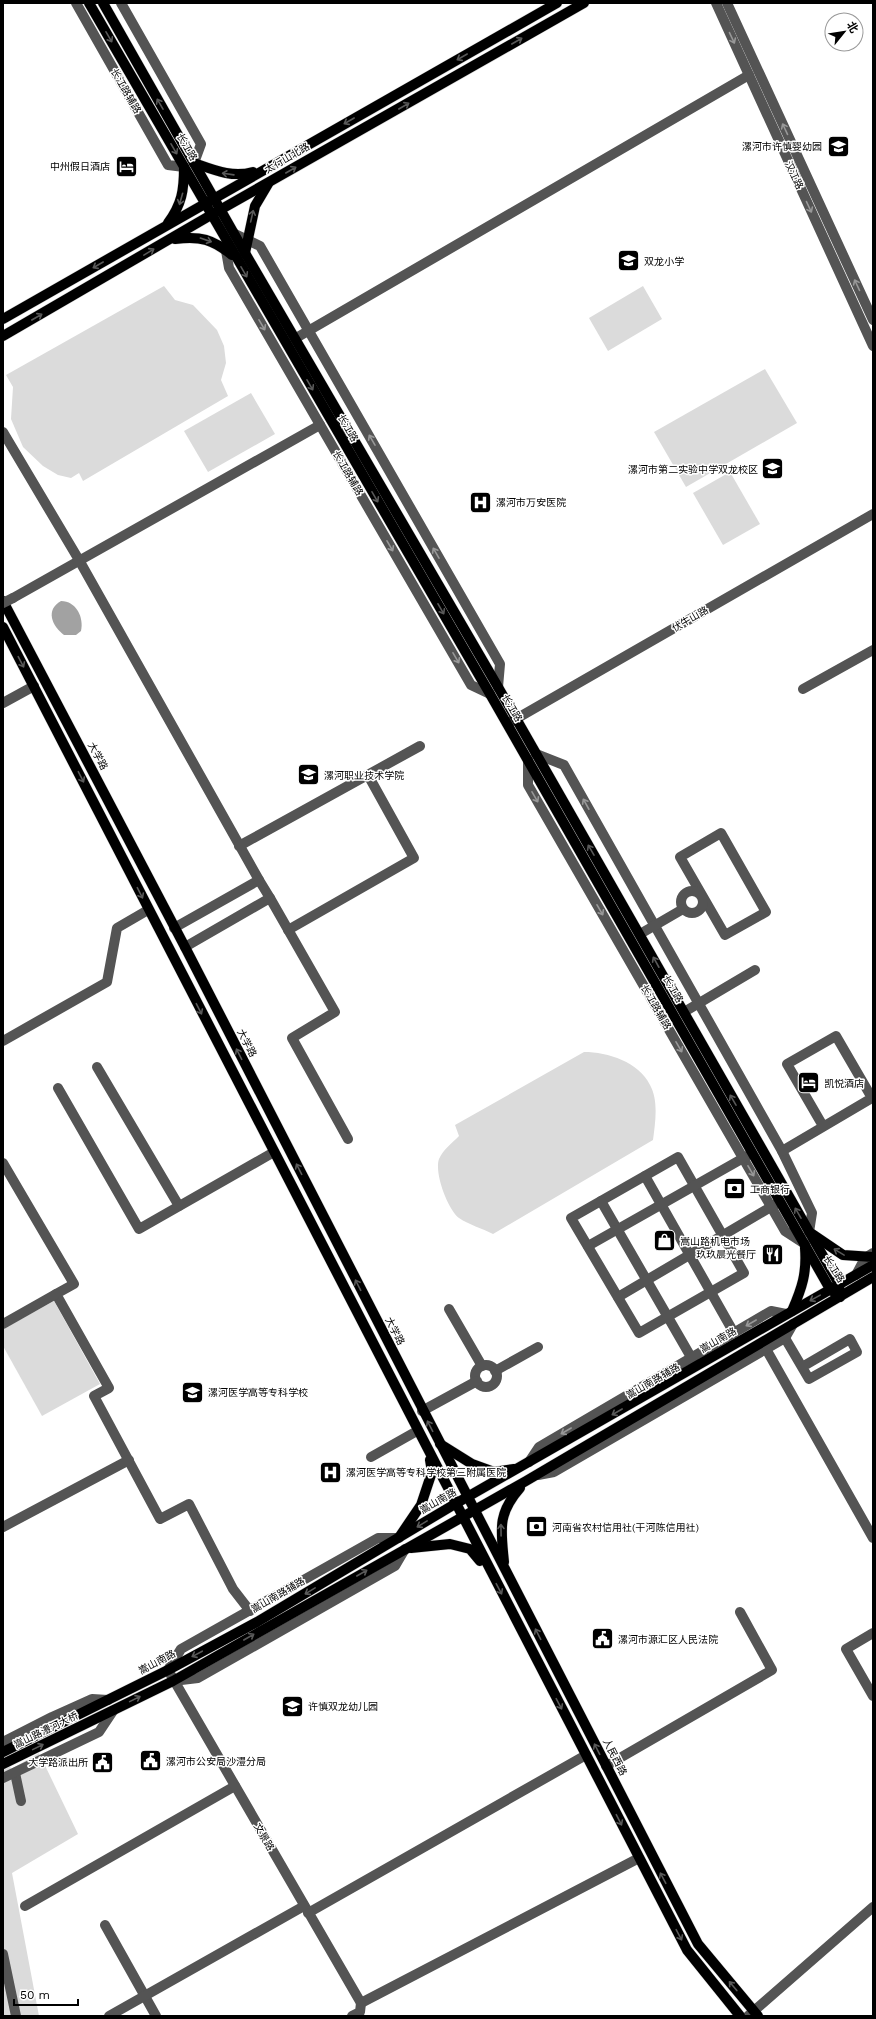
<svg xmlns="http://www.w3.org/2000/svg" width="876" height="2019" viewBox="0 0 876 2019" font-family="'Work Sans','Noto Sans SC',sans-serif">
<rect width="100%" height="100%" fill="#fff"/>
<!-- green -->
<g fill="#dbdbdb">
<polygon points="164,286 175,300 193,305 217,330 224,346 226,363 221,380 228,396 83,481 79,473 71,478 58,475 43,466 23,447 11,419 13,387 6,375"/>
<polygon points="643,286 662,319 608,351 589,318"/>
<polygon points="765,369 797,423 686,487 654,432"/>
<polygon points="251,393 275,434 208,472 184,431"/>
<polygon points="730,472 760,524 723,545 693,493"/>
<path d="M584,1052C608,1052 639,1062 650,1085C659,1101 655,1124 653,1140L493,1234C482,1228 469,1225 459,1218C448,1210 434,1173 439,1159C443,1150 452,1143 459,1136L455,1125Z"/>
<polygon points="54,1301 100,1384 42,1416 3,1346 3,1329"/>
<polygon points="3,1742 11,1769 39,1753 78,1834 12,1873 39,2016 3,2016"/>
</g>
<!-- water -->
<path fill="#a2a2a2" d="M61,601C76,601 84,617 81,631L76,635H64C52,626 45,610 61,601Z"/>
<g fill="none" stroke-linecap="round" stroke-linejoin="round">
<defs>
<g id="major">
<polyline points="89,3 490,694 830,1289 840,1297"/>
<polyline points="103,3 245,253 498,687 839,1284 840,1297"/>
<path d="M194,163C214,170 232,178 253,172"/>
<path d="M168,223C182,204 184,190 184,167"/>
<path d="M175,239C201,236 212,239 232,255"/>
<polyline points="245,253 255,206 268,184"/>
<polyline points="3,319 557,3"/>
<polyline points="3,336 211,215 584,3"/>
<polyline points="3,601 185,947 698,1944 758,2016"/>
<polyline points="3,627 687,1950 740,2016"/>
<polyline points="812,1234 843,1255 873,1257"/>
<path d="M792,1311C802,1288 807,1273 805,1248"/>
<polyline points="440,1444 472,1464 494,1472 514,1469"/>
<polyline points="400,1536 421,1505 432,1472 430,1460"/>
<polyline points="411,1548 450,1544 470,1549 480,1561"/>
<path d="M504,1562C501,1530 497,1514 520,1488"/>
<polyline points="3,1752 168,1670 257,1622 455,1504 873,1265"/>
<polyline points="3,1764 173,1681 526,1481 873,1277"/>
</g>
</defs>
<!-- major casing -->
<use href="#major" stroke="#dbdbdb" stroke-width="11"/>
<!-- minor -->
<g stroke="#545454" stroke-width="10">
<polyline points="76,3 168,165 184,167"/>
<polyline points="121,3 201,144 194,163"/>
<polyline points="716,3 873,346"/>
<polyline points="727,3 873,320"/>
<polyline points="235,234 260,246 500,664 498,687"/>
<polyline points="225,245 229,268 471,685 490,694"/>
<polyline points="296,338 749,75"/>
<polyline points="3,432 79,560 259,880 174,928"/>
<polyline points="13,598 320,425"/>
<polyline points="803,689 873,650"/>
<polyline points="3,703 34,686"/>
<polyline points="509,723 873,514"/>
<polyline points="536,754 564,765 782,1151 812,1213 809,1232"/>
<polyline points="528,760 528,785 785,1231 805,1244"/>
<polygon points="721,833 766,912 725,935 680,857"/>
<polyline points="239,846 420,746"/>
<polyline points="259,880 270,898"/>
<circle cx="692" cy="902" r="11"/>
<polyline points="288,930 414,858 368,775"/>
<polyline points="640,934 683,909"/>
<polyline points="185,947 270,898 335,1012 292,1038 348,1139"/>
<polyline points="684,1012 755,970"/>
<polyline points="3,1041 107,982 117,928 148,910"/>
<polyline points="97,1067 179,1206"/>
<polyline points="58,1088 139,1229 274,1152"/>
<polyline points="782,1151 872,1098 836,1036 787,1064 823,1126"/>
<polygon points="678,1157 744,1273 639,1333 571,1218"/>
<polyline points="3,1163 74,1284 56,1294 109,1388 94,1396 160,1519 189,1504 233,1589 250,1611"/>
<polyline points="645,1176 734,1333"/>
<polyline points="601,1201 695,1364"/>
<polyline points="588,1246 747,1156"/>
<polyline points="856,1275 865,1258 873,1253"/>
<polyline points="618,1297 776,1204"/>
<polyline points="449,1309 482,1366"/>
<polyline points="3,1324 56,1294"/>
<polyline points="782,1333 809,1379 857,1352 850,1339 802,1367"/>
<polyline points="766,1349 873,1538"/>
<circle cx="486" cy="1376" r="11"/>
<polyline points="495,1371 538,1347"/>
<polyline points="422,1411 477,1381"/>
<polyline points="371,1457 417,1431"/>
<polyline points="529,1462 539,1447 771,1311 786,1314"/>
<polyline points="538,1475 554,1472 785,1338 793,1324"/>
<polyline points="3,1527 129,1460"/>
<polyline points="873,1633 846,1649 873,1696"/>
<polyline points="173,1681 198,1678 395,1566 405,1549"/>
<polyline points="3,1742 52,1717 92,1699 108,1700"/>
<polyline points="606,1766 772,1670 740,1612"/>
<polyline points="15,1773 21,1801"/>
<polyline points="3,1778 99,1732 113,1711"/>
<polyline points="25,1906 235,1786"/>
<polyline points="308,1913 586,1755"/>
<polyline points="105,1925 156,2016"/>
<polyline points="3,1954 16,2016"/>
<polyline points="361,2003 168,1670 181,1649 378,1538 399,1538"/>
<polyline points="361,2003 639,1858"/>
<polyline points="109,2016 304,1906"/>
<polyline points="352,2016 360,2012 361,2003"/>
<polyline points="748,2016 873,1907"/>
</g>
<!-- major -->
<use href="#major" stroke="#000" stroke-width="10"/>
<!-- minor-bridge -->
<polyline stroke="#545454" stroke-width="10" points="3,603 13,598"/>
</g>
<!-- one-way arrows -->
<defs><path id="oneway-shaft" d="M-6 0H5M1.5-3L5.5 0L1.5 3" fill="none" stroke-width="1.6" stroke-linecap="round" stroke-linejoin="round"/></defs>
<g stroke="#595959">
<use href="#oneway-shaft" transform="translate(109 37) rotate(60)"/>
<use href="#oneway-shaft" transform="translate(517 41) rotate(-30)"/>
<use href="#oneway-shaft" transform="translate(462 57) rotate(150)"/>
<use href="#oneway-shaft" transform="translate(160 104) rotate(-120)"/>
<use href="#oneway-shaft" transform="translate(404 106) rotate(-30)"/>
<use href="#oneway-shaft" transform="translate(349 121) rotate(150)"/>
<use href="#oneway-shaft" transform="translate(174 149) rotate(60)"/>
<use href="#oneway-shaft" transform="translate(291 170) rotate(-30)"/>
<use href="#oneway-shaft" transform="translate(228 174) rotate(-172)"/>
<use href="#oneway-shaft" transform="translate(181 199) rotate(106)"/>
<use href="#oneway-shaft" transform="translate(252 216) rotate(-77)"/>
<use href="#oneway-shaft" transform="translate(206 240) rotate(19)"/>
<use href="#oneway-shaft" transform="translate(149 252) rotate(-31)"/>
<use href="#oneway-shaft" transform="translate(98 265) rotate(150)"/>
<use href="#oneway-shaft" transform="translate(244 272) rotate(60)"/>
<use href="#oneway-shaft" transform="translate(37 317) rotate(-30)"/>
<use href="#oneway-shaft" transform="translate(310 385) rotate(60)"/>
<use href="#oneway-shaft" transform="translate(375 497) rotate(60)"/>
<use href="#oneway-shaft" transform="translate(441 609) rotate(60)"/>
<use href="#oneway-shaft" transform="translate(21 662) rotate(62)"/>
<use href="#oneway-shaft" transform="translate(81 777) rotate(63)"/>
<use href="#oneway-shaft" transform="translate(591 850) rotate(-120)"/>
<use href="#oneway-shaft" transform="translate(140 893) rotate(63)"/>
<use href="#oneway-shaft" transform="translate(656 962) rotate(-119)"/>
<use href="#oneway-shaft" transform="translate(199 1009) rotate(63)"/>
<use href="#oneway-shaft" transform="translate(239 1054) rotate(-117)"/>
<use href="#oneway-shaft" transform="translate(733 1100) rotate(-120)"/>
<use href="#oneway-shaft" transform="translate(299 1169) rotate(-117)"/>
<use href="#oneway-shaft" transform="translate(798 1213) rotate(-120)"/>
<use href="#oneway-shaft" transform="translate(839 1252) rotate(-149)"/>
<use href="#oneway-shaft" transform="translate(358 1285) rotate(-117)"/>
<use href="#oneway-shaft" transform="translate(815 1298) rotate(151)"/>
<use href="#oneway-shaft" transform="translate(617 1412) rotate(150)"/>
<use href="#oneway-shaft" transform="translate(430 1426) rotate(-117)"/>
<use href="#oneway-shaft" transform="translate(422 1524) rotate(149)"/>
<use href="#oneway-shaft" transform="translate(501 1530) rotate(-91)"/>
<use href="#oneway-shaft" transform="translate(362 1573) rotate(-30)"/>
<use href="#oneway-shaft" transform="translate(499 1589) rotate(62)"/>
<use href="#oneway-shaft" transform="translate(310 1591) rotate(149)"/>
<use href="#oneway-shaft" transform="translate(538 1634) rotate(-117)"/>
<use href="#oneway-shaft" transform="translate(249 1637) rotate(-30)"/>
<use href="#oneway-shaft" transform="translate(197 1654) rotate(152)"/>
<use href="#oneway-shaft" transform="translate(135 1699) rotate(-26)"/>
<use href="#oneway-shaft" transform="translate(559 1704) rotate(62)"/>
<use href="#oneway-shaft" transform="translate(38 1747) rotate(-26)"/>
<use href="#oneway-shaft" transform="translate(597 1749) rotate(-117)"/>
<use href="#oneway-shaft" transform="translate(619 1820) rotate(63)"/>
<use href="#oneway-shaft" transform="translate(663 1878) rotate(-118)"/>
<use href="#oneway-shaft" transform="translate(679 1935) rotate(62)"/>
<use href="#oneway-shaft" transform="translate(733 1986) rotate(-130)"/>
</g>
<g stroke="#989898">
<use href="#oneway-shaft" transform="translate(732 38) rotate(65)"/>
<use href="#oneway-shaft" transform="translate(785 129) rotate(-115)"/>
<use href="#oneway-shaft" transform="translate(809 207) rotate(65)"/>
<use href="#oneway-shaft" transform="translate(857 285) rotate(-115)"/>
<use href="#oneway-shaft" transform="translate(262 325) rotate(60)"/>
<use href="#oneway-shaft" transform="translate(372 440) rotate(-120)"/>
<use href="#oneway-shaft" transform="translate(390 546) rotate(60)"/>
<use href="#oneway-shaft" transform="translate(436 553) rotate(-120)"/>
<use href="#oneway-shaft" transform="translate(456 658) rotate(60)"/>
<use href="#oneway-shaft" transform="translate(535 797) rotate(60)"/>
<use href="#oneway-shaft" transform="translate(586 804) rotate(-119)"/>
<use href="#oneway-shaft" transform="translate(600 910) rotate(60)"/>
<use href="#oneway-shaft" transform="translate(679 1047) rotate(60)"/>
<use href="#oneway-shaft" transform="translate(751 1171) rotate(60)"/>
<use href="#oneway-shaft" transform="translate(751 1323) rotate(150)"/>
<use href="#oneway-shaft" transform="translate(566 1431) rotate(150)"/>
</g>
<!-- icons -->
<defs>
<symbol id="school-square" viewBox="-11 -11 22 22"><rect x="-9" y="-9" width="18" height="18" rx="4" fill="#000" stroke="#fff"/><path d="M0-5L7-2L0 1L-7-2ZM-4 1L0 2.5L4 1V4Q0 6-4 4Z" fill="#fff"/></symbol>
<symbol id="hotel-square" viewBox="-11 -11 22 22"><rect x="-9" y="-9" width="18" height="18" rx="4" fill="#000" stroke="#fff"/><path d="M-6-4.5h1.5V1H6V5H4.5V3h-9V5H-6ZM-4 0a1.8 1.8 0 1 1 3.6 0ZM.5 0V-2.5h3Q6-2.5 6 0Z" fill="#fff"/></symbol>
<symbol id="hospital-square" viewBox="-11 -11 22 22"><rect x="-9" y="-9" width="18" height="18" rx="4" fill="#000" stroke="#fff"/><path d="M-5-5h3v3.5h4V-5h3V5h-3V1.5h-4V5h-3Z" fill="#fff"/></symbol>
<symbol id="university-square" viewBox="-11 -11 22 22"><rect x="-9" y="-9" width="18" height="18" rx="4" fill="#000" stroke="#fff"/><path d="M0-5L7-2L0 1L-7-2ZM-4 1L0 2.5L4 1V4Q0 6-4 4Z" fill="#fff"/></symbol>
<symbol id="bank-square" viewBox="-11 -11 22 22"><rect x="-9" y="-9" width="18" height="18" rx="4" fill="#000" stroke="#fff"/><path d="M-6-4H6V4H-6ZM0-2.3a2.3 2.3 0 1 0 0 4.6a2.3 2.3 0 1 0 0-4.6Z" fill="#fff"/></symbol>
<symbol id="shop-square" viewBox="-11 -11 22 22"><rect x="-9" y="-9" width="18" height="18" rx="4" fill="#000" stroke="#fff"/><path d="M-5-2.5h2.3a2.7 3.5 0 0 1 5.4 0H5L5.5 6h-11ZM-1.5-2.5h3a1.5 2.3 0 0 0-3 0Z" fill="#fff"/></symbol>
<symbol id="restaurant-square" viewBox="-11 -11 22 22"><rect x="-9" y="-9" width="18" height="18" rx="4" fill="#000" stroke="#fff"/><path d="M-5-6h1v4h1v-4h1v4h1v-4h1v5L-1.5 .5V6h-2V.5L-5-1ZM5-6V6H3V1.5H1.5Q1.5-4 5-6Z" fill="#fff"/></symbol>
<symbol id="civic-square" viewBox="-11 -11 22 22"><rect x="-9" y="-9" width="18" height="18" rx="4" fill="#000" stroke="#fff"/><path d="M-.6-6.5H3V-4.5H.6V-3L4-1V1h2V6H-6V1h2V-1L-.6-3ZM-1.2 2.5V6h2.4V2.5Z" fill="#fff"/></symbol>
</defs>
<g fill-rule="evenodd">
<use href="#school-square" x="826" y="134" width="25" height="25"/>
<use href="#hotel-square" x="114" y="154" width="25" height="25"/>
<use href="#school-square" x="616" y="248" width="25" height="25"/>
<use href="#school-square" x="760" y="456" width="25" height="25"/>
<use href="#hospital-square" x="468" y="490" width="25" height="25"/>
<use href="#university-square" x="296" y="762" width="25" height="25"/>
<use href="#hotel-square" x="796" y="1070" width="25" height="25"/>
<use href="#bank-square" x="722" y="1176" width="25" height="25"/>
<use href="#shop-square" x="652" y="1228" width="25" height="25"/>
<use href="#restaurant-square" x="760" y="1242" width="25" height="25"/>
<use href="#university-square" x="180" y="1380" width="25" height="25"/>
<use href="#hospital-square" x="318" y="1460" width="25" height="25"/>
<use href="#bank-square" x="524" y="1514" width="25" height="25"/>
<use href="#civic-square" x="590" y="1626" width="25" height="25"/>
<use href="#school-square" x="280" y="1694" width="25" height="25"/>
<use href="#civic-square" x="138" y="1748" width="25" height="25"/>
<use href="#civic-square" x="90" y="1750" width="25" height="25"/>
</g>
<g text-anchor="middle" dominant-baseline="central" stroke-width="3" stroke-linejoin="round" paint-order="stroke">
<!-- street labels -->
<g font-size="10" fill="#000" stroke="#fff">
<text transform="translate(126 91) rotate(60)">长江路辅路</text>
<text transform="translate(187 147) rotate(60)">长江路</text>
<text transform="translate(287 158) rotate(-30)">太行山北路</text>
<text transform="translate(794 175) rotate(65)">汉江路</text>
<text transform="translate(348 428) rotate(60)">长江路</text>
<text transform="translate(348 473) rotate(60)">长江路辅路</text>
<text transform="translate(690 619) rotate(-30)">伏牛山路</text>
<text transform="translate(512 708) rotate(60)">长江路</text>
<text transform="translate(98 756) rotate(62)">大学路</text>
<text transform="translate(673 989) rotate(60)">长江路</text>
<text transform="translate(656 1007) rotate(60)">长江路辅路</text>
<text transform="translate(247 1043) rotate(63)">大学路</text>
<text transform="translate(834 1269) rotate(57)">长江路</text>
<text transform="translate(395 1331) rotate(63)">大学路</text>
<text transform="translate(718 1340) rotate(-30)">嵩山南路</text>
<text transform="translate(653 1381) rotate(-30)">嵩山南路辅路</text>
<text transform="translate(438 1501) rotate(-30)">嵩山南路</text>
<text transform="translate(278 1595) rotate(-30)">嵩山南路辅路</text>
<text transform="translate(157 1662) rotate(-28)">嵩山南路</text>
<text transform="translate(46 1730) rotate(-26)">嵩山路澧河大桥</text>
<text transform="translate(615 1757) rotate(63)">人民西路</text>
<text transform="translate(264 1837) rotate(60)">文景路</text>
</g>
<!-- poi labels -->
<g font-size="10" fill="#000" stroke="#fff" text-anchor="start">
<text x="822" y="146" text-anchor="end">漯河市许慎婴幼园</text>
<text x="110" y="166" text-anchor="end">中州假日酒店</text>
<text x="644" y="261">双龙小学</text>
<text x="758" y="469" text-anchor="end">漯河市第二实验中学双龙校区</text>
<text x="496" y="502">漯河市万安医院</text>
<text x="324" y="775">漯河职业技术学院</text>
<text x="824" y="1083">凯悦酒店</text>
<text x="750" y="1189">工商银行</text>
<text x="680" y="1241">嵩山路机电市场</text>
<text x="756" y="1254" text-anchor="end">玖玖晨光餐厅</text>
<text x="208" y="1392">漯河医学高等专科学校</text>
<text x="346" y="1472">漯河医学高等专科学校第三附属医院</text>
<text x="552" y="1527">河南省农村信用社(干河陈信用社)</text>
<text x="618" y="1639">漯河市源汇区人民法院</text>
<text x="308" y="1706">许慎双龙幼儿园</text>
<text x="166" y="1761">漯河市公安局沙澧分局</text>
<text x="88" y="1762" text-anchor="end">大学路派出所</text>
</g>
</g>
<!-- border -->
<rect width="876" height="2019" fill="none" stroke="#000000" stroke-width="8"/>
<!-- north arrow -->
<g transform="translate(844 32) rotate(60)"><circle r="19" fill="#ffffff" stroke="#999999"/>
<path d="M0-3L7 15L0 10L-7 15Z" fill="#000000"/>
<text y="-6" font-size="11" font-weight="bold" text-anchor="middle" fill="#000000">北</text>
</g>
<!-- scale -->
<path d="M14 1999v6h64v-6" fill="none" stroke="#000000" stroke-width="2"/>
<text x="20" y="1999" font-size="12" fill="#000000" stroke="#ffffff" stroke-width="3" paint-order="stroke">50 m</text>
</svg>
